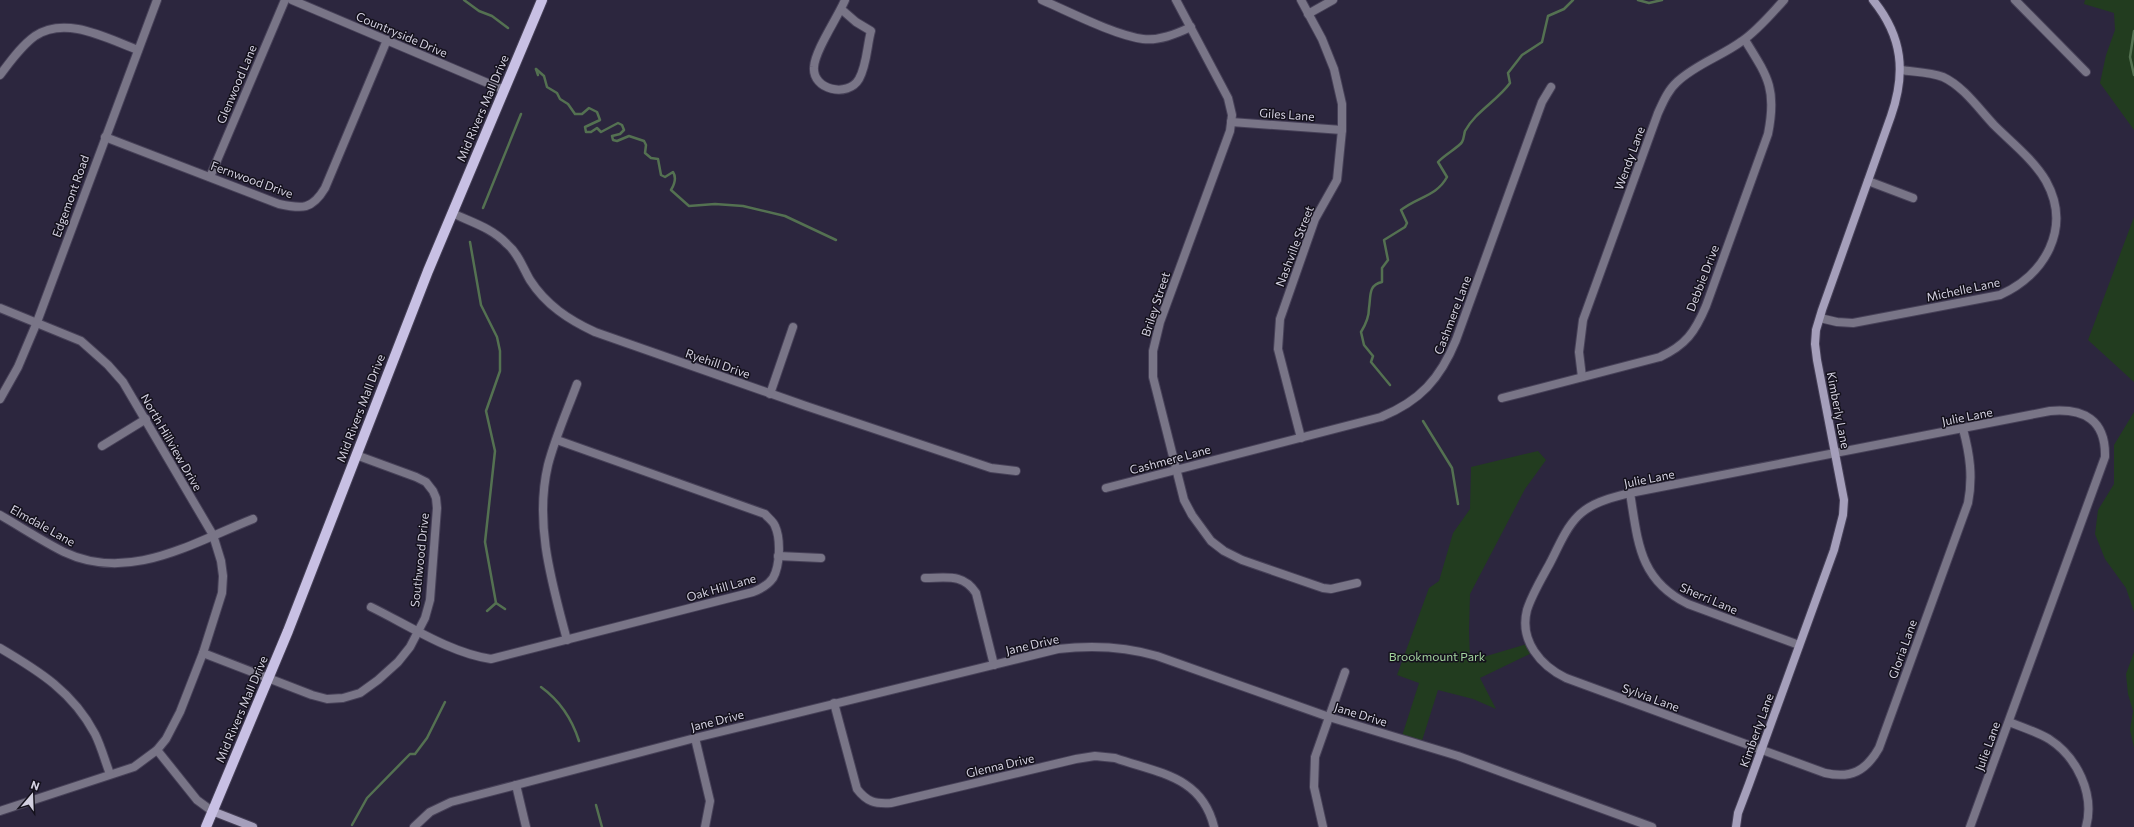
<svg xmlns="http://www.w3.org/2000/svg" width="2134" height="827" viewBox="0 0 2134 827" font-family="Commissioner,sans-serif">
<rect width="100%" height="100%" fill="#2c263e"/>
<!-- green -->
<g fill="#223c1f">
<polygon points="2085,0 2134,0 2134,130 2100,83 2106,55 2115,30 2114,13 2084,4"/>
<polygon points="2134,217 2134,382 2088,340"/>
<polygon points="2134,412 2134,612 2126,588 2105,559 2095,534 2098,510 2114,484 2114,445"/>
<polygon points="1538,451 1546,460 1525,489 1470,594 1469,631 1470,661 1530,643 1534,652 1480,678 1496,709 1473,699 1438,690 1421,744 1401,739 1419,683 1397,675 1429,588 1439,581 1453,533 1470,509 1471,467"/>
<polygon points="2134,652 2134,748 2130,730 2133,711 2128,694 2126,674"/>
</g>
<g fill="none" stroke-linecap="round" stroke-linejoin="round">
<!-- stream -->
<g stroke="#547151" stroke-width="2.5">
<polyline points="464,0 479,11 492,16 508,28"/>
<polyline points="1638,0 1649,3 1662,0"/>
<polyline points="2134,31 2130,57 2134,75"/>
<path d="M536,69L544,76L547,87L557,93L560,99L568,104L575,114H582L589,108L597,112L600,120L585,127L586,132H591L597,128L601,132L618,123L622,125L624,130L620,134L612,136L613,140L617,141L629,136L644,141L646,145L645,153L651,158L658,159L661,175L665,177L673,172C677,178 674,185 671,190L689,206L715,204L743,206L785,216L836,240"/>
<polyline points="536,69 538,75"/>
<polyline points="483,208 521,114"/>
<polyline points="470,242 481,305 497,337 500,351 500,371 486,411 495,451 485,542 496,603 505,609"/>
<path d="M1390,385L1371,362L1373,356L1364,345L1361,332C1366,324 1369,316 1369,308C1371,296 1368,285 1382,282V268L1388,260L1384,240L1405,227L1407,223L1401,210C1417,197 1437,196 1447,177L1438,162C1444,155 1459,147 1462,142C1464,139 1464,134 1465,131C1475,112 1498,100 1510,83L1508,73L1522,55L1542,42L1548,16L1564,9L1573,0"/>
<polyline points="1423,421 1452,468 1458,504"/>
<polyline points="487,611 496,603"/>
<path d="M541,687C559,700 572,719 579,741"/>
<polyline points="596,805 602,827"/>
<polyline points="352,825 367,798 410,754 415,754 427,738 445,702"/>
</g>
<defs>
<g id="street">
<polyline points="292,0 504,90"/>
<path d="M1042,0C1070,12 1114,35 1143,39C1159,41 1176,34 1191,27"/>
<polyline points="1176,0 1228,98 1232,115 1230,131 1160,322 1153,351 1153,377 1184,500 1192,515 1211,541 1224,551 1242,560 1323,588 1331,589 1357,583"/>
<polyline points="1301,0 1322,39 1334,69 1342,104 1342,130 1337,180 1315,219 1280,319 1278,349 1301,438"/>
<polyline points="2015,0 2086,72"/>
<path d="M841,9L856,22L871,31C867,45 867,65 859,79C848,98 812,90 814,67C815,50 838,17 845,0"/>
<polyline points="1308,14 1333,0"/>
<path d="M0,75C10,62 21,46 35,36C66,15 108,39 138,50"/>
<polyline points="1231,122 1342,130"/>
<path d="M105,137L279,204C302,209 312,210 325,188L387,40"/>
<polyline points="210,177 285,0"/>
<polyline points="1868,181 1913,198"/>
<path d="M452,213C471,222 492,228 507,244C518,253 523,268 530,280C546,305 569,320 595,332L806,406L991,468L1016,471"/>
<polyline points="0,308 81,341 108,365 123,382 213,535 221,561 223,576 222,593 203,653 180,712 166,739 157,750 134,767 0,811"/>
<path d="M1820,318L1837,322L1853,323L2000,295C2045,275 2072,228 2046,181C2034,160 2011,142 1994,125C1979,109 1963,86 1943,77C1930,72 1915,72 1901,70"/>
<path d="M1582,377L1579,352L1583,320L1658,113C1663,102 1668,90 1677,82C1696,64 1722,56 1742,41C1758,30 1771,14 1784,0"/>
<polyline points="770,394 793,327"/>
<path d="M1502,398L1660,357C1686,345 1695,332 1706,306L1768,134C1777,89 1768,77 1745,40"/>
<polyline points="0,399 18,367 37,322 157,0"/>
<path d="M1963,429C1970,455 1973,477 1968,503L1879,748C1866,771 1851,779 1825,773L1566,678C1541,666 1519,641 1527,610C1532,594 1542,578 1550,563C1558,548 1565,529 1578,516C1592,502 1611,498 1630,493L2050,411C2084,408 2106,420 2105,457L1970,827"/>
<polyline points="102,446 146,419"/>
<path d="M1106,488L1381,417C1420,401 1440,379 1456,340L1542,102L1551,87"/>
<path d="M1630,493C1638,542 1639,580 1688,604L1799,645"/>
<path d="M0,515C21,527 42,541 64,552C129,583 192,543 253,519"/>
<polyline points="778,556 821,558"/>
<path d="M925,578C946,578 963,573 976,593L994,665"/>
<path d="M371,607C408,625 450,653 491,659L753,592C761,589 768,585 773,578C780,566 781,539 775,526C773,521 768,518 765,514L557,440"/>
<path d="M567,640C552,583 534,524 548,465C555,438 567,411 577,384"/>
<path d="M0,648C39,671 73,692 95,734C101,746 105,761 110,774"/>
<polyline points="203,653 312,695 327,699 343,698 360,693 378,680 398,662 410,647 425,618 430,600 437,508 436,498 433,491 426,482 416,477 356,455"/>
<path d="M834,703L857,789C867,802 875,804 891,803L1076,759L1095,756L1115,758C1158,773 1202,776 1214,827"/>
<path d="M2009,722C2022,727 2037,732 2049,739C2077,757 2095,794 2086,827"/>
<polyline points="695,738 710,801 705,827"/>
<polyline points="157,750 197,800 212,811"/>
<polyline points="516,785 526,827"/>
<path d="M414,827L430,812L451,802L695,738L1058,649C1092,645 1123,646 1157,656L1329,717L1458,756L1652,827"/>
<polyline points="1323,827 1314,787 1315,757 1345,672"/>
</g>
<g id="secondary">
<polyline points="212,811 253,827"/>
<path d="M1736,827L1738,813L1749,784L1834,550L1843,515L1844,500L1817,360L1815,344L1816,330L1822,310L1891,116C1906,73 1903,37 1873,0"/>
</g>
<polyline id="primary" points="206,827 288,631 428,271 542,0"/>
</defs>
<!-- street casing -->
<use href="#street" stroke="#474158" stroke-width="10"/>
<!-- secondary casing -->
<use href="#secondary" stroke="#474158" stroke-width="10"/>
<!-- primary casing -->
<use href="#primary" stroke="#474158" stroke-width="12"/>
<!-- street -->
<use href="#street" stroke="#797587" stroke-width="8"/>
<!-- secondary -->
<use href="#secondary" stroke="#a59fbb" stroke-width="8"/>
<!-- primary -->
<use href="#primary" stroke="#c8c0e4" stroke-width="10"/>
</g>
<g text-anchor="middle" dominant-baseline="central" stroke-width="3" stroke-linejoin="round" paint-order="stroke">
<!-- street labels -->
<g font-size="12" fill="#d3d0e0" stroke="#14111c">
<text transform="translate(402 34) rotate(23)">Countryside Drive</text>
<text transform="translate(236 84) rotate(-67)">Glenwood Lane</text>
<text transform="translate(482 108) rotate(-67)">Mid Rivers Mall Drive</text>
<text transform="translate(1287 114) rotate(4)">Giles Lane</text>
<text transform="translate(1629 158) rotate(-70)">Wendy Lane</text>
<text transform="translate(252 179) rotate(20)">Fernwood Drive</text>
<text transform="translate(70 196) rotate(-70)">Edgemont Road</text>
<text transform="translate(1294 246) rotate(-69)">Nashville Street</text>
<text transform="translate(1702 278) rotate(-69)">Debbie Drive</text>
<text transform="translate(1963 289) rotate(-12)">Michelle Lane</text>
<text transform="translate(1155 304) rotate(-72)">Briley Street</text>
<text transform="translate(1452 315) rotate(-69)">Cashmere Lane</text>
<text transform="translate(718 363) rotate(19)">Ryehill Drive</text>
<text transform="translate(360 408) rotate(-69)">Mid Rivers Mall Drive</text>
<text transform="translate(1839 410) rotate(79)">Kimberly Lane</text>
<text transform="translate(1967 416) rotate(-11)">Julie Lane</text>
<text transform="translate(172 442) rotate(60)">North Hillview Drive</text>
<text transform="translate(1170 459) rotate(-15)">Cashmere Lane</text>
<text transform="translate(1649 478) rotate(-11)">Julie Lane</text>
<text transform="translate(43 525) rotate(29)">Elmdale Lane</text>
<text transform="translate(419 560) rotate(-84)">Southwood Drive</text>
<text transform="translate(721 587) rotate(-16)">Oak Hill Lane</text>
<text transform="translate(1709 598) rotate(23)">Sherri Lane</text>
<text transform="translate(1032 644) rotate(-13)">Jane Drive</text>
<text transform="translate(1902 649) rotate(-70)">Gloria Lane</text>
<text transform="translate(1651 697) rotate(20)">Sylvia Lane</text>
<text transform="translate(241 709) rotate(-67)">Mid Rivers Mall Drive</text>
<text transform="translate(1361 714) rotate(17)">Jane Drive</text>
<text transform="translate(717 720) rotate(-14)">Jane Drive</text>
<text transform="translate(1756 730) rotate(-70)">Kimberly Lane</text>
<text transform="translate(1987 746) rotate(-70)">Julie Lane</text>
<text transform="translate(1000 765) rotate(-13)">Glenna Drive</text>
</g>
<!-- park labels -->
<g font-size="12" fill="#a2d39d" stroke="#14111c">
<text x="1437" y="656">Brookmount Park</text>
</g>
</g>
<!-- north arrow -->
<g transform="translate(32 795) rotate(19)" stroke="#14111c" stroke-width="3" paint-order="stroke">
<path d="M0-3L7 15L0 10L-7 15Z" fill="#d3d0e0"/>
<text y="-6" font-size="11" font-weight="bold" text-anchor="middle" fill="#d3d0e0">N</text>
</g>
</svg>
